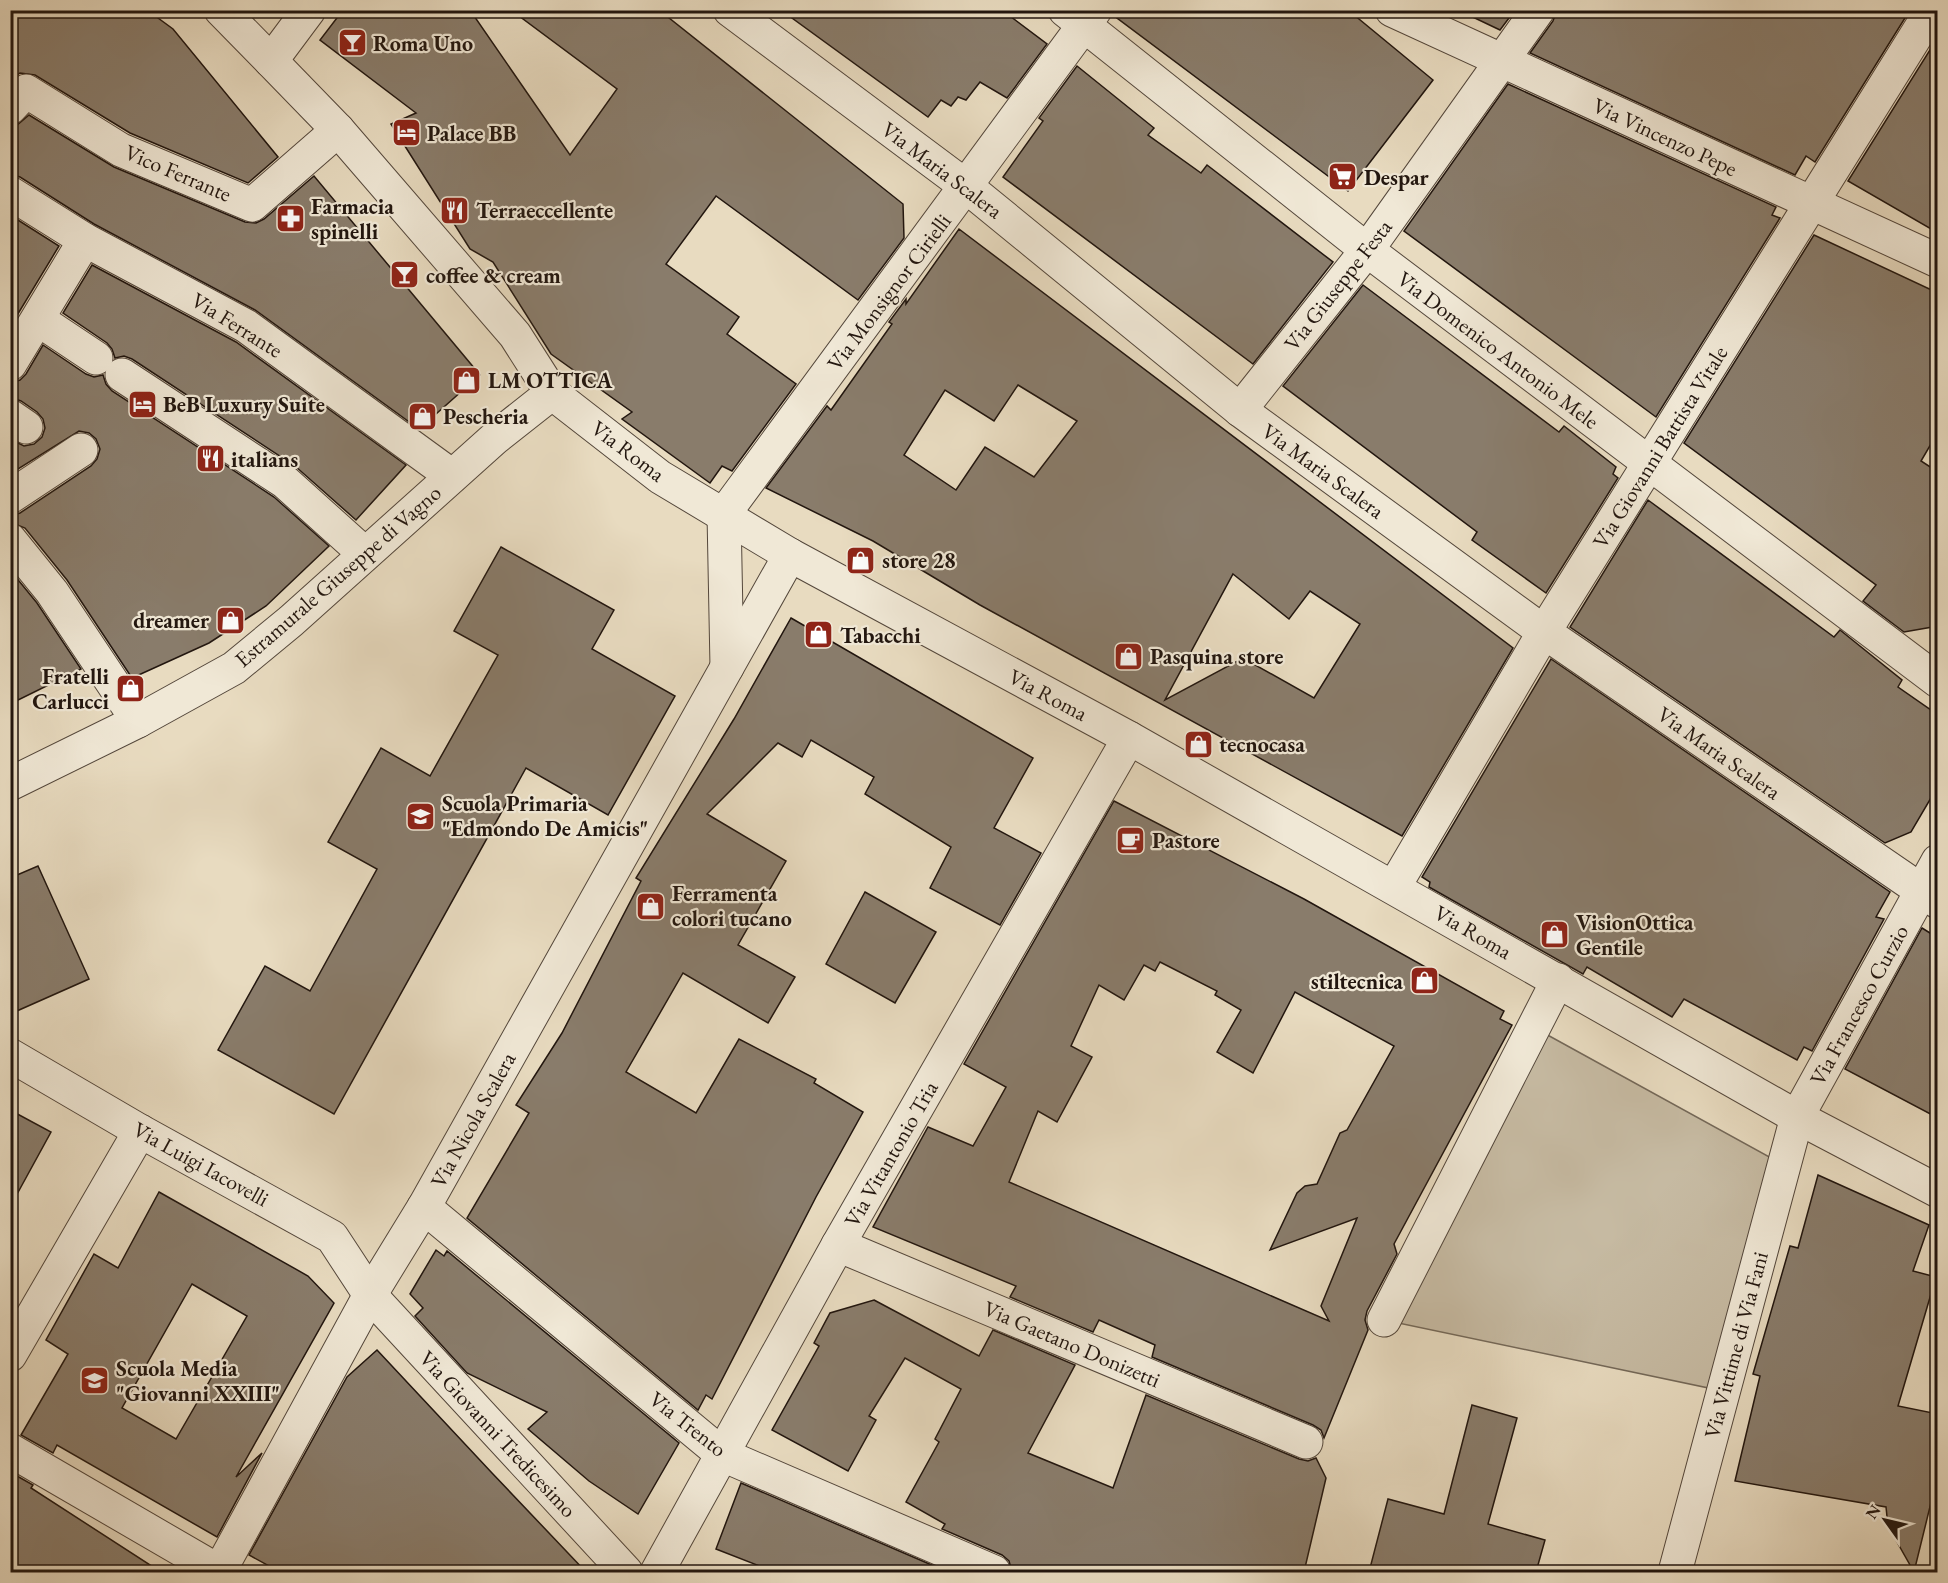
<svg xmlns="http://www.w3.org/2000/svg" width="1948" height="1583" viewBox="0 0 1948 1583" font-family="'EB Garamond',serif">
<rect width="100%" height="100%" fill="#e8dbc0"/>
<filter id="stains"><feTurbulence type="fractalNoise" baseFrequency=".00333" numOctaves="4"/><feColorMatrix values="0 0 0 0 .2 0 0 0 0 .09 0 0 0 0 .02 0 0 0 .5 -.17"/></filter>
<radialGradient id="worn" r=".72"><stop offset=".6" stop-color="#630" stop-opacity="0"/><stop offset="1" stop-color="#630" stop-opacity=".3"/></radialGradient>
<!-- green -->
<polygon fill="#c6baa2" stroke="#746858" stroke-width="1.5" points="1533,1027 1784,1165 1723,1391 1384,1320"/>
<!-- building -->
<g fill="#897c6b" stroke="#22160f" stroke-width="1.5" fill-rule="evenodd">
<polygon points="10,10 147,10 173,29 278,157 248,183 130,133 35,75 20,73 10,80"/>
<polygon points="343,10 470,10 570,155 617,89 511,10 659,10 903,204 904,238 858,300 716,196 666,264 739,317 727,334 796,384 732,471 722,466 710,483 622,419 632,412 551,354 493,262 470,249 391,124 416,113 320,40"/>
<polygon points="781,10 1002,10 1047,44 1007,98 980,82 966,100 958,97 951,106 941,100 928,117"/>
<polygon points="1113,10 1348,10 1433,80 1348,191 1113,15"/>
<polygon points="1458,10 1515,10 1500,30"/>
<polygon points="1557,10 1910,10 1815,162 1806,156 1795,175 1530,53 1553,21"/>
<polygon points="1938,37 1938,233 1848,181"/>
<polygon points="1077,66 1154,128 1148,135 1201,173 1207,165 1333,262 1253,364 1003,177 1043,121 1039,118"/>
<polygon points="1508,84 1776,207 1772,215 1780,218 1656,417 1404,231"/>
<polygon points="29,115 114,167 245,222 256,223 264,219 314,176 480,375 419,429 255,310 94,224 20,177 10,174 10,126 16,126"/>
<polygon points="10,215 59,246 10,327"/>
<path d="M959,229L1513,648L1402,836L980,605L873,541L766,488L827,406L831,410L892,324L889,322L906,299V304ZM1018,385L1077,421L1034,477L985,447L956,490L904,455L945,390L994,421ZM1233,574L1289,619L1310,591L1360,624L1314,698L1243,658L1165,700Z"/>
<polygon points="1814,235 1938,293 1938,432 1921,461 1938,472 1938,626 1904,632 1863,601 1876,585 1684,443"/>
<polygon points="92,265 236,342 406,465 356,520 295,466 132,359 124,356 115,358 112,349 107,343 63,313"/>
<polygon points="1363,285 1559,432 1564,426 1616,467 1613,474 1618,478 1546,593 1472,540 1477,532 1283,386"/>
<polygon points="43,345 86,374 94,377 103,375 106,384 112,391 274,497 329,546 266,606 209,643 132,678 67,580 25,528 10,522 10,516 20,513 91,466 97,459 100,449 96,439 89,433 79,431 10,474 10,439 24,446 34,444 42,437 45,428 43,419 37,412 21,401 10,397 10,383 20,380 26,374"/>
<polygon points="1648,500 1834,637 1840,630 1902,680 1898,687 1938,715 1938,786 1911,832 1885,843 1570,627"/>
<polygon points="501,547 614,610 592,649 675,696 608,815 526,768 334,1114 218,1050 265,966 310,991 377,869 328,842 381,748 430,776 498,655 454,631"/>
<polygon points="10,570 37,603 81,669 10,704"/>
<polygon points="791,618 1033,758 994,828 1041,853 1000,925 930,888 951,847 865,794 874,777 811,740 802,757 778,743 707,814 786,861 738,945 795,977 768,1023 683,973 626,1072 696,1113 739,1039 816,1079 814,1083 863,1112 816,1197 712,1399 706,1395 698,1410 467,1218 529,1113 516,1105 562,1033 641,881 636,878 734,719"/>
<polygon points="1551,659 1890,892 1876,917 1884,919 1812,1051 1804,1047 1797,1060 1684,999 1672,1017 1587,967 1583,974 1429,887 1430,882 1422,877"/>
<path d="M1114,801L1304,899L1504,1011L1500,1019L1512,1025L1394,1244L1397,1254L1367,1311L1365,1320L1368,1330L1324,1438L1321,1430L1313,1425L1152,1357L1155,1345L1099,1320L1093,1332L1010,1297L1016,1286L873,1227L928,1127L973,1146L1006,1087L964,1064ZM1160,962L1217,991L1215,995L1241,1010L1217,1052L1253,1073L1295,992L1394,1046L1347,1130L1340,1133L1317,1184L1305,1186L1297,1193L1270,1250L1357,1218L1321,1306L1329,1321L1009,1182L1038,1111L1057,1122L1092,1057L1071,1046L1099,985L1124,1000L1144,965L1155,971Z"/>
<polygon points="38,866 89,979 10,1014 10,878"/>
<polygon points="865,892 936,932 895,1003 826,964"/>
<polygon points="1922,928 1938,938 1938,1118 1845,1069"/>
<polygon points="10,1110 51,1132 10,1207"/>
<polygon points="1818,1175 1929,1225 1913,1271 1936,1277 1898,1406 1938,1414 1938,1474 1914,1572 1888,1526 1886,1507 1735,1481 1760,1376 1753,1374 1790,1246 1798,1248"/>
<path d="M159,1192L308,1276L334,1303L236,1477L262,1453L217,1537L57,1445L53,1453L21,1435L68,1354L46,1340L94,1254L118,1268ZM192,1284L247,1316L176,1439L122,1408Z"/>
<polygon points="436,1250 444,1256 447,1251 679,1443 638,1514 589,1481 528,1429 547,1412 467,1373 415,1316 423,1308 410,1294"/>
<polygon points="874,1300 979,1356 993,1330 1075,1365 1028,1453 1113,1488 1146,1395 1299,1459 1308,1461 1316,1458 1326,1478 1304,1572 1012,1572 1009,1561 1002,1555 942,1529 945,1524 906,1502 939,1442 935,1439 961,1389 905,1358 869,1416 876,1420 848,1471 772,1430 819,1346 814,1343 830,1313"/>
<polygon points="377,1350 492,1473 586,1572 280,1572 249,1555 347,1377"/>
<polygon points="1472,1405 1517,1418 1488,1524 1545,1540 1536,1572 1369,1572 1388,1499 1444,1514"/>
<polygon points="10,1472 33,1485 31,1488 161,1572 10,1572"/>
<polygon points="741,1483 948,1572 775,1572 716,1549"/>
</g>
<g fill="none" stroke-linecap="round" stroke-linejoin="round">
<defs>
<g id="minor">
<polyline points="221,10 271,61 309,10"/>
<polyline points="730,10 967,187 1240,410 1544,632 1938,902"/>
<polyline points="1065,10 1367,250 1938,681"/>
<polyline points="1392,10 1938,261"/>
<polyline points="271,61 338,130 515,335 552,393 660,477 790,555 1129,738 1797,1117 1938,1191"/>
<polyline points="10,108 26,91 121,150 252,205 338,130"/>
<polyline points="10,193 85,240 246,326 452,476"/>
<polyline points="39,320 96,358"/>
<polyline points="10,364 85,240"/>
<polyline points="122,375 285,482 365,554"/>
<polyline points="1240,410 1367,250 1538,10"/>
<polyline points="10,416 26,427"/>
<polyline points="10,497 81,450"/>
<polyline points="10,540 52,592 138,721"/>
<polyline points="727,667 724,514 1095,10"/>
<polyline points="10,784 138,721 234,668 291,621 495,438 552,393"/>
<polyline points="1394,887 1544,632 1932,10"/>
<polyline points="10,1055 140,1131 332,1237 370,1295 626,1572"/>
<polyline points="424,1207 723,1455 994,1572"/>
<polyline points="838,1245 1306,1442"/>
<polyline points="1384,1320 1558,980"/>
<polyline points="10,1355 140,1131"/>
<polyline points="10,1450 220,1572"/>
<polyline points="219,1572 370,1295 424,1207 790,555"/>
<polyline points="657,1572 838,1245 1129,738"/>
<polyline points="1675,1572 1797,1117 1938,861"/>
</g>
</defs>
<!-- minor casing -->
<use href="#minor" stroke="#54473b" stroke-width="35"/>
<!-- minor -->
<use href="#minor" stroke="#f0e8d6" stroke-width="33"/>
</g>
<!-- icons -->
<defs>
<symbol id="bar-square" viewBox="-11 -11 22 22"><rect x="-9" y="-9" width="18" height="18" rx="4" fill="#8f2418" stroke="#f0e8d6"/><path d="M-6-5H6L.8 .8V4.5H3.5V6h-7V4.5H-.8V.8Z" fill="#fff"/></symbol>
<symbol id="hotel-square" viewBox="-11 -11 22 22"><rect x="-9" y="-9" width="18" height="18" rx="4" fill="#8f2418" stroke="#f0e8d6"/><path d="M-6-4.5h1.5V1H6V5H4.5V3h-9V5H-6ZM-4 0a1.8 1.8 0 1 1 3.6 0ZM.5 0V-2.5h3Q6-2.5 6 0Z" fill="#fff"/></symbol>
<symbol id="supermarket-square" viewBox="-11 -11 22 22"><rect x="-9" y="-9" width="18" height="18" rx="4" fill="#8f2418" stroke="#f0e8d6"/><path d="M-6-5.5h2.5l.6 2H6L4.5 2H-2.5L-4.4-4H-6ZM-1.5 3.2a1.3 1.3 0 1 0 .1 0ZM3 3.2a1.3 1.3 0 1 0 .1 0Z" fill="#fff"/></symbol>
<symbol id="restaurant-square" viewBox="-11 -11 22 22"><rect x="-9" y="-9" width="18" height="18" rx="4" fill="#8f2418" stroke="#f0e8d6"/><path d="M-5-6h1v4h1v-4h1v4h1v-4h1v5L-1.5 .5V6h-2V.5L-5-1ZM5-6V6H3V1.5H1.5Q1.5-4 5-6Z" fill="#fff"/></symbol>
<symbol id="pharmacy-square" viewBox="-11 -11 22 22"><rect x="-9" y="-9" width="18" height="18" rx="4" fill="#8f2418" stroke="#f0e8d6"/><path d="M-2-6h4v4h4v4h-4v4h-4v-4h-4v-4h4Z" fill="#fff"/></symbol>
<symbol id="shop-square" viewBox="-11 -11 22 22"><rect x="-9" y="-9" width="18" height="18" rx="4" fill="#8f2418" stroke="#f0e8d6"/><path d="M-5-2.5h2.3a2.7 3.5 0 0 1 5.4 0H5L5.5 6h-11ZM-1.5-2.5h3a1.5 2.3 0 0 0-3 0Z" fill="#fff"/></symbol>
<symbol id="school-square" viewBox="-11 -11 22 22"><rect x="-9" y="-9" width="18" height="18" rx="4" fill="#8f2418" stroke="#f0e8d6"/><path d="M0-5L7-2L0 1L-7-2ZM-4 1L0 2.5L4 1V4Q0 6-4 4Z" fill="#fff"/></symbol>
<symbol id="cafe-square" viewBox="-11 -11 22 22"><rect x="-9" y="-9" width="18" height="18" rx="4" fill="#8f2418" stroke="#f0e8d6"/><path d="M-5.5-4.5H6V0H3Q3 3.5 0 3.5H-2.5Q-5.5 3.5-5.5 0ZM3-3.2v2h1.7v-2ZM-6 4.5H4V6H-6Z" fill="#fff"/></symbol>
</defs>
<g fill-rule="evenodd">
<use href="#bar-square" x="336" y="26" width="33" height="33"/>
<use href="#hotel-square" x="390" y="116" width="33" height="33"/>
<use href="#supermarket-square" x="1326" y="160" width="33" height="33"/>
<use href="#restaurant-square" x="438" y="194" width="33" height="33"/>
<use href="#pharmacy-square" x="274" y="202" width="33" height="33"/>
<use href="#bar-square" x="388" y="258" width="33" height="33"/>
<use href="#shop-square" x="450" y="364" width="33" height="33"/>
<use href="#hotel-square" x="126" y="388" width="33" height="33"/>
<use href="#shop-square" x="406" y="400" width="33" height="33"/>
<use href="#restaurant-square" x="194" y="442" width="33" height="33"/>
<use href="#shop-square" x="844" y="544" width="33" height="33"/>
<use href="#shop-square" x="214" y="604" width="33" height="33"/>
<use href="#shop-square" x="802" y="618" width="33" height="33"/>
<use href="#shop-square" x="1112" y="640" width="33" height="33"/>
<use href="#shop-square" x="114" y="672" width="33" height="33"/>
<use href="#shop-square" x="1182" y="728" width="33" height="33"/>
<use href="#school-square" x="404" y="800" width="33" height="33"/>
<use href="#cafe-square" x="1114" y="824" width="33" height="33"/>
<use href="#shop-square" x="634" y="890" width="33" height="33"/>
<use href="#shop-square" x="1538" y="918" width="33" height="33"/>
<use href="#shop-square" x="1408" y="964" width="33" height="33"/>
<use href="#school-square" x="78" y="1364" width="33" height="33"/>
</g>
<g text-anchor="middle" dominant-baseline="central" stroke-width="4.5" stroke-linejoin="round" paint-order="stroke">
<!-- poi labels -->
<g font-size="22" font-weight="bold" fill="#22160f" stroke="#f0e8d6" text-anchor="start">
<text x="373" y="43">Roma Uno</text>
<text x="427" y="133">Palace BB</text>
<text x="1364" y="177">Despar</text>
<text x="311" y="206">Farmacia<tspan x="311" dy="25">spinelli</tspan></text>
<text x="476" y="210">Terraeccellente</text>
<text x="426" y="275">coffee &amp; cream</text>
<text x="488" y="380">LM OTTICA</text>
<text x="163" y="404">BeB Luxury Suite</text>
<text x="443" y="416">Pescheria</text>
<text x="231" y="459">italians</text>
<text x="882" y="560">store 28</text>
<text x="209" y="620" text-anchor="end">dreamer</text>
<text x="840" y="635">Tabacchi</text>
<text x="1150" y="656">Pasquina store</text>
<text x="109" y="676" text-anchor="end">Fratelli<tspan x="109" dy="25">Carlucci</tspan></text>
<text x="1219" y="744">tecnocasa</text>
<text x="442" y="803">Scuola Primaria<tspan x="442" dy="25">"Edmondo De Amicis"</tspan></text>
<text x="1152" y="840">Pastore</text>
<text x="672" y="893">Ferramenta<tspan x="672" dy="25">colori tucano</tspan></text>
<text x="1576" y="922">VisionOttica<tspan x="1576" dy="25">Gentile</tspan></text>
<text x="1403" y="981" text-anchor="end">stiltecnica</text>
<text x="116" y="1368">Scuola Media<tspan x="116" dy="25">"Giovanni XXIII"</tspan></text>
</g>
<!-- street labels -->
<g font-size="22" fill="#22160f" stroke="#f0e8d6">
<text transform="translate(1665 137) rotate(25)">Via Vincenzo Pepe</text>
<text transform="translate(942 170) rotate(37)">Via Maria Scalera</text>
<text transform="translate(178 173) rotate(23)">Vico Ferrante</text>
<text transform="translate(1338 285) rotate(-52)">Via Giuseppe Festa</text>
<text transform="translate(889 292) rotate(-53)">Via Monsignor Cirielli</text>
<text transform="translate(237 325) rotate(32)">Via Ferrante</text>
<text transform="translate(1498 350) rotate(37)">Via Domenico Antonio Mele</text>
<text transform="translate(1660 447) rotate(-58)">Via Giovanni Battista Vitale</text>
<text transform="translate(628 451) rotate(37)">Via Roma</text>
<text transform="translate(1323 471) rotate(36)">Via Maria Scalera</text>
<text transform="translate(338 576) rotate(-41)">Estramurale Giuseppe di Vagno</text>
<text transform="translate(1048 695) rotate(28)">Via Roma</text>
<text transform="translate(1719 753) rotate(35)">Via Maria Scalera</text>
<text transform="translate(1473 932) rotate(30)">Via Roma</text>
<text transform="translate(1859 1005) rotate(-61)">Via Francesco Curzio</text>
<text transform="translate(473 1120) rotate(-61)">Via Nicola Scalera</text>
<text transform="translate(891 1154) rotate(-60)">Via Vitantonio Tria</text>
<text transform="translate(201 1164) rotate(29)">Via Luigi Iacovelli</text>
<text transform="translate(1072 1344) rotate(23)">Via Gaetano Donizetti</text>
<text transform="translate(1736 1345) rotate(-75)">Via Vittime di Via Fani</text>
<text transform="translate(688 1424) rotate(38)">Via Trento</text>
<text transform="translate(498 1434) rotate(47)">Via Giovanni Tredicesimo</text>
</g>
</g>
<!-- margin -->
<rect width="1948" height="1583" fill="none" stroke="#e8dbc0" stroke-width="36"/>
<rect x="12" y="12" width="1924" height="1559" fill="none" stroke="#22160f" stroke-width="3"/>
<rect x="18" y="18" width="1912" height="1547" fill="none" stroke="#22160f" stroke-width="1.5"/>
<!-- north arrow -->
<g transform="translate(1885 1520) rotate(304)" stroke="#f0e8d6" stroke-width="4.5" paint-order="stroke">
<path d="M0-4.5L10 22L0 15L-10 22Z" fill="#22160f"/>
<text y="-9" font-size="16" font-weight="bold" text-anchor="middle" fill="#22160f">N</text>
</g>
<rect width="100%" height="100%" filter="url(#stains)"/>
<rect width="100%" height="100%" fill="url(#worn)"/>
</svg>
